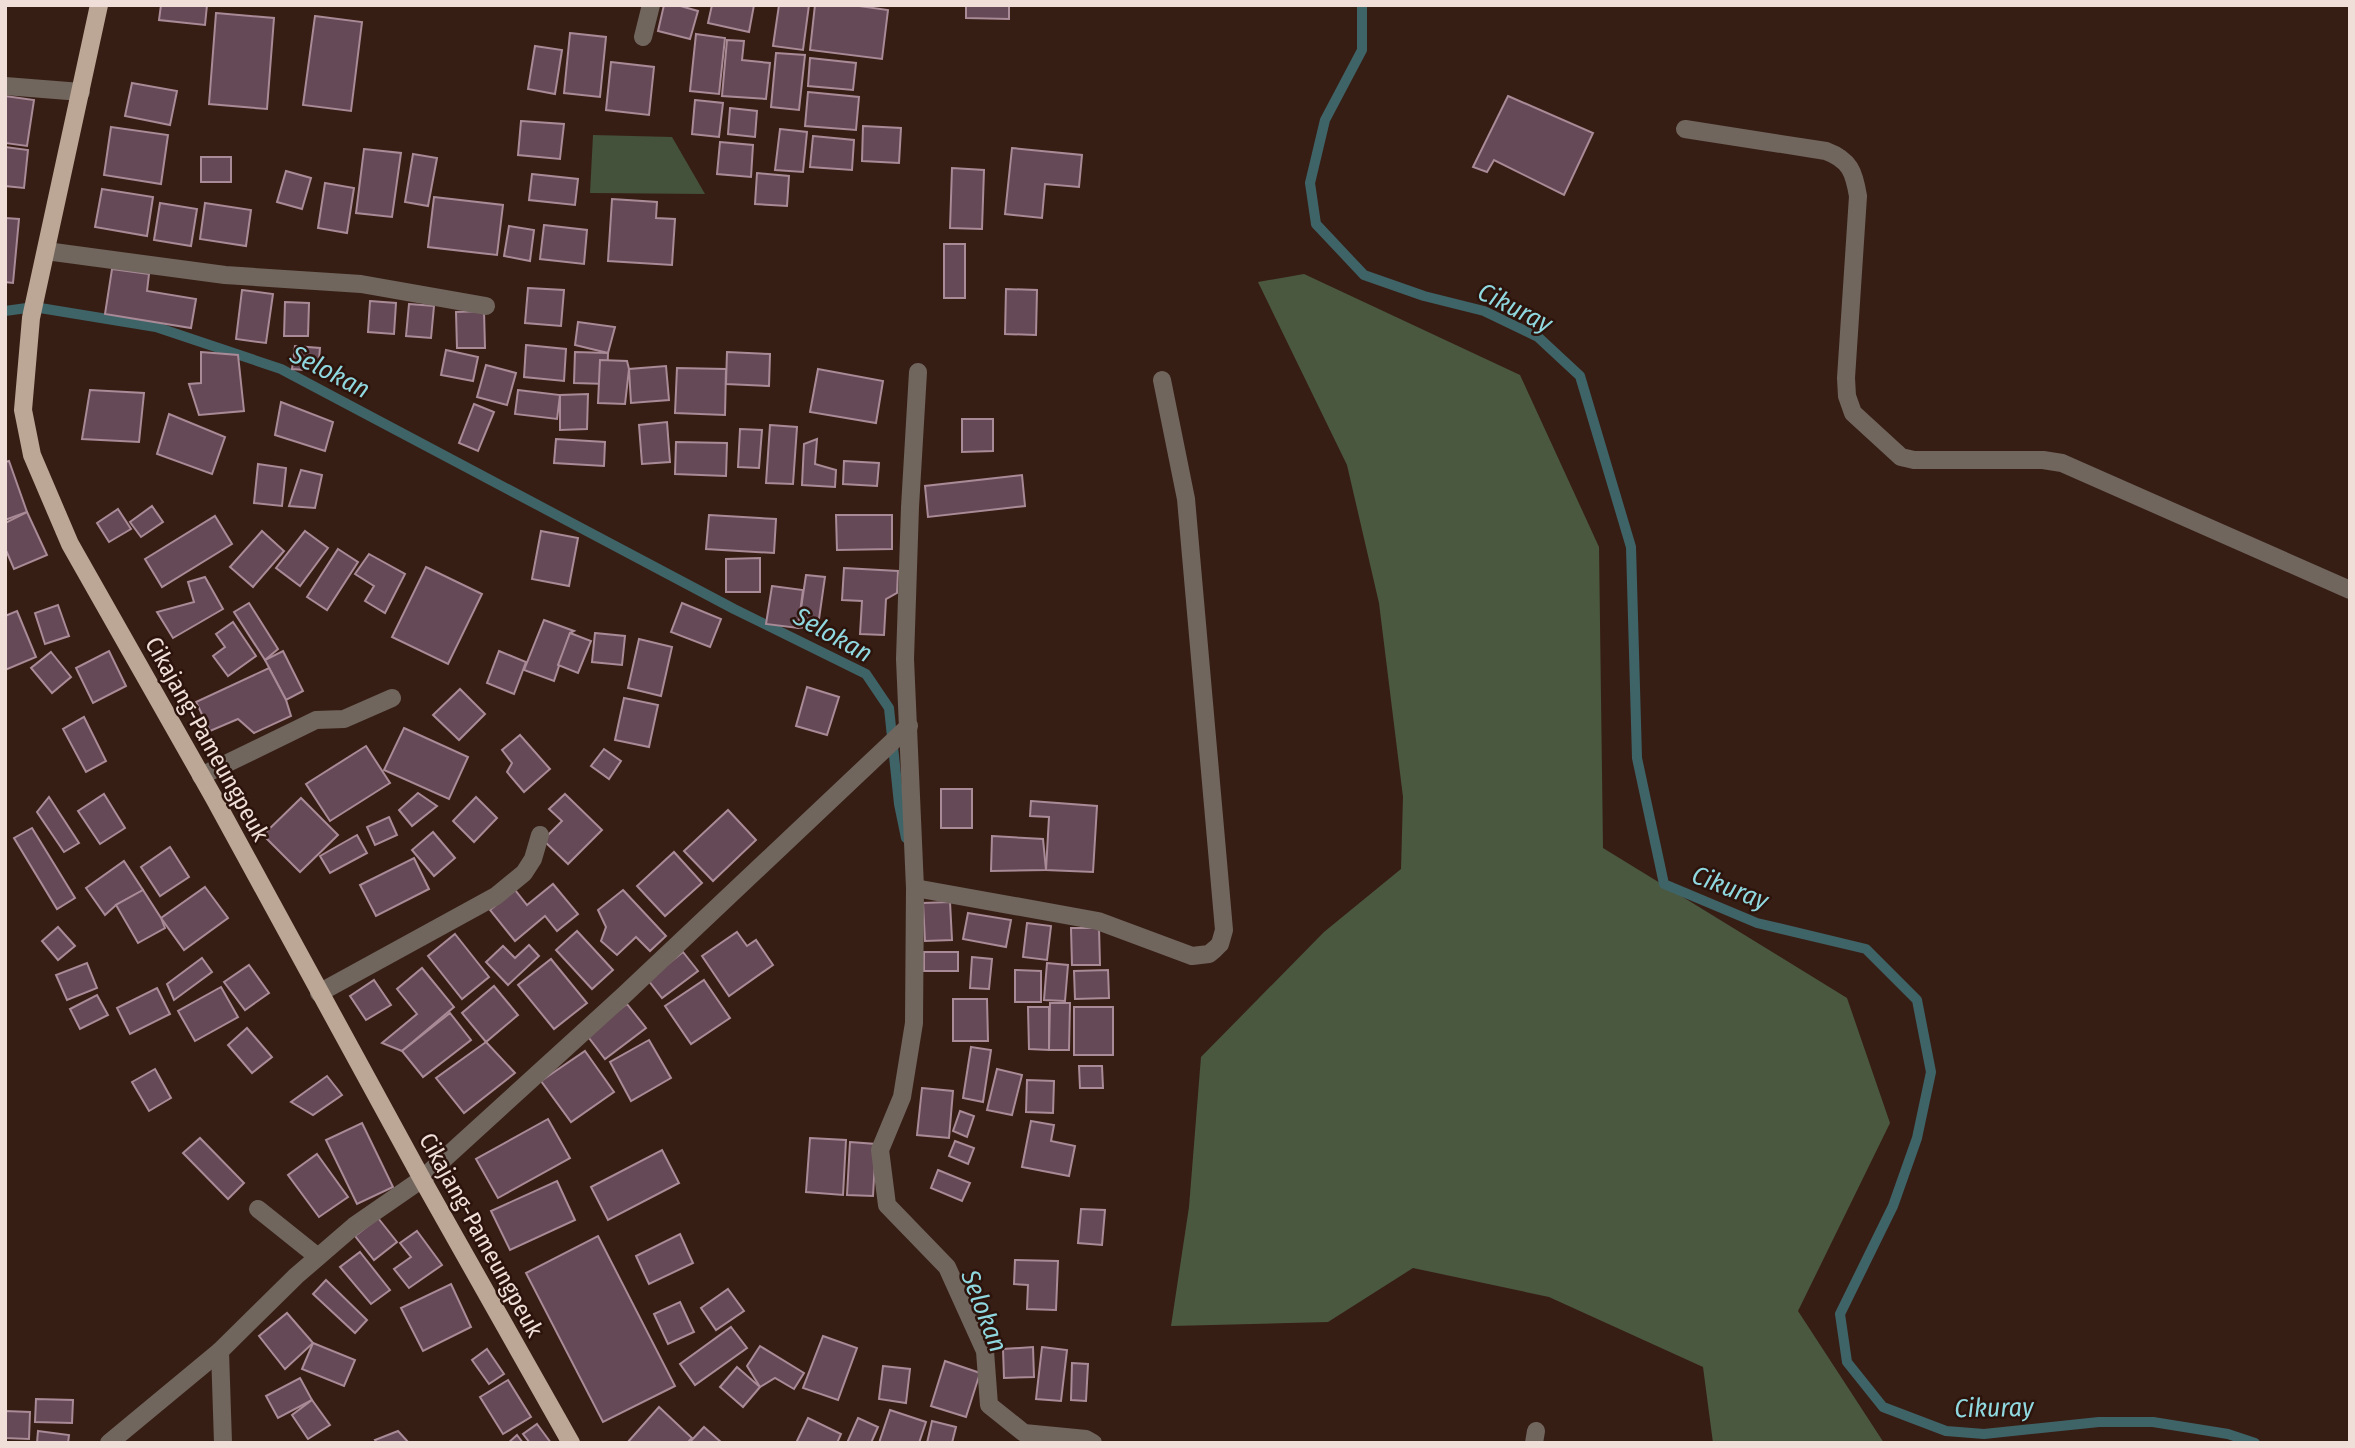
<svg xmlns="http://www.w3.org/2000/svg" width="2355" height="1448" viewBox="0 0 2355 1448" font-family="'Fira Sans Condensed',sans-serif">
<rect width="100%" height="100%" fill="#371e15"/>
<!-- green -->
<polygon fill="#44513b" points="593,135 672,137 705,194 590,193"/>
<!-- forest -->
<polygon fill="#4a5840" points="1304,274 1520,375 1599,547 1603,848 1847,998 1890,1123 1798,1311 1884,1443 1713,1443 1703,1367 1549,1297 1413,1268 1328,1322 1171,1326 1189,1207 1201,1057 1324,932 1401,869 1403,797 1379,603 1347,465 1258,282"/>
<g fill="none" stroke-linecap="round" stroke-linejoin="round">
<!-- stream -->
<g stroke="#3f6468" stroke-width="10">
<polyline points="1362,5 1362,50 1325,120 1310,183 1316,224 1364,275 1424,296 1484,311 1538,337 1580,376 1631,547 1637,758 1664,884 1757,923 1866,949 1917,1000 1931,1072 1917,1138 1893,1206 1840,1314 1847,1362 1883,1407 1946,1431 1984,1434 2099,1422 2153,1422 2228,1434 2255,1443"/>
<polyline points="5,311 34,307 156,327 281,369 734,609 866,674 889,708 899,804 906,838"/>
</g>
</g>
<!-- building -->
<g fill="#654956" stroke="#a98a97" stroke-width="2">
<polygon points="161,5 207,5 205,25 159,20"/>
<polygon points="664,5 677,5 698,11 690,39 658,31"/>
<polygon points="712,5 754,5 749,32 708,23"/>
<polygon points="779,5 809,5 803,50 773,46"/>
<polygon points="815,5 852,5 888,10 882,59 810,50"/>
<polygon points="966,5 1009,5 1009,19 966,18"/>
<polygon points="216,13 274,18 267,109 209,104"/>
<polygon points="315,16 362,22 351,111 303,105"/>
<polygon points="570,33 606,37 600,97 564,93"/>
<polygon points="696,34 725,38 719,94 690,91"/>
<polygon points="727,40 744,41 742,60 770,63 766,99 722,96"/>
<polygon points="535,46 562,50 555,94 528,89"/>
<polygon points="776,53 805,55 799,110 771,107"/>
<polygon points="810,58 856,63 853,90 808,86"/>
<polygon points="611,62 654,67 649,115 606,110"/>
<polygon points="132,83 177,91 170,125 125,116"/>
<polygon points="808,92 859,97 856,130 805,126"/>
<polygon points="5,96 34,100 27,146 5,143"/>
<polygon points="1508,96 1593,133 1564,195 1494,160 1487,172 1473,167"/>
<polygon points="695,100 723,103 719,137 692,134"/>
<polygon points="730,108 757,111 755,137 728,134"/>
<polygon points="521,121 564,124 560,159 518,155"/>
<polygon points="863,126 901,128 899,163 862,161"/>
<polygon points="111,127 168,135 161,184 104,175"/>
<polygon points="780,129 807,132 803,172 775,170"/>
<polygon points="813,136 854,140 852,170 810,167"/>
<polygon points="720,142 753,145 751,177 717,174"/>
<polygon points="5,147 28,150 24,188 5,186"/>
<polygon points="1012,148 1082,155 1079,187 1045,184 1042,218 1005,214"/>
<polygon points="364,149 401,153 392,217 356,213"/>
<polygon points="413,154 437,158 428,206 405,202"/>
<rect x="201" y="157" width="30" height="25"/>
<polygon points="952,168 984,170 982,229 950,228"/>
<polygon points="286,171 311,178 302,209 277,202"/>
<polygon points="757,173 789,176 787,206 755,204"/>
<polygon points="532,174 578,179 575,205 529,200"/>
<polygon points="325,183 354,188 347,233 318,228"/>
<polygon points="102,189 153,197 147,236 95,227"/>
<polygon points="434,197 503,205 497,255 428,247"/>
<polygon points="612,199 657,202 656,218 675,219 672,265 608,261"/>
<polygon points="160,203 197,209 191,246 154,240"/>
<polygon points="205,203 251,210 246,246 200,239"/>
<polygon points="5,218 19,219 13,283 5,282"/>
<polygon points="544,225 587,230 584,264 540,259"/>
<polygon points="509,226 534,230 530,261 504,256"/>
<rect x="944" y="244" width="21" height="54"/>
<polygon points="112,269 149,274 147,291 196,299 191,328 105,314"/>
<polygon points="528,288 564,290 561,326 525,323"/>
<polygon points="1006,289 1037,290 1036,335 1005,334"/>
<polygon points="242,290 273,294 266,343 236,339"/>
<polygon points="370,301 396,303 394,334 368,332"/>
<polygon points="285,302 309,303 308,336 284,336"/>
<polygon points="409,304 434,306 431,338 406,336"/>
<polygon points="484,311 485,348 457,348 456,312"/>
<polygon points="578,322 615,327 608,353 575,345"/>
<polygon points="526,345 566,349 564,381 524,377"/>
<polygon points="295,346 320,348 318,371 292,369"/>
<polygon points="446,350 478,357 473,381 441,375"/>
<polygon points="201,352 238,355 244,411 199,415 189,384 201,383"/>
<polygon points="575,352 608,353 607,384 574,383"/>
<polygon points="727,352 770,354 769,386 726,384"/>
<polygon points="600,360 627,361 629,369 625,404 598,403"/>
<polygon points="486,365 516,373 507,405 477,397"/>
<polygon points="666,366 669,400 631,403 629,369"/>
<polygon points="677,368 726,369 725,415 675,413"/>
<polygon points="818,369 883,381 876,423 810,412"/>
<polygon points="90,390 144,393 139,442 82,439"/>
<polygon points="518,390 560,395 557,419 515,414"/>
<polygon points="588,394 587,429 560,430 560,395"/>
<polygon points="281,402 333,422 325,451 275,435"/>
<polygon points="474,404 494,412 478,451 459,443"/>
<polygon points="169,414 225,437 212,474 157,454"/>
<polygon points="962,419 993,419 993,451 962,452"/>
<polygon points="667,422 670,462 642,464 639,425"/>
<polygon points="770,425 797,427 793,484 766,483"/>
<polygon points="740,429 762,430 759,468 738,467"/>
<polygon points="556,439 605,442 604,466 554,463"/>
<polygon points="817,439 815,464 836,470 835,487 802,485 804,444"/>
<polygon points="676,442 727,443 726,476 675,474"/>
<polygon points="9,461 27,512 5,520 5,462"/>
<polygon points="844,461 879,463 877,486 843,484"/>
<polygon points="258,464 286,468 282,506 254,503"/>
<polygon points="301,470 322,475 315,508 289,506"/>
<polygon points="1022,475 1025,506 928,517 925,486"/>
<polygon points="152,506 163,522 141,537 130,522"/>
<polygon points="118,509 131,529 109,542 97,523"/>
<polygon points="27,512 47,555 14,569 5,548 5,523"/>
<polygon points="709,515 776,519 774,553 706,549"/>
<polygon points="836,515 892,515 892,549 837,550"/>
<polygon points="215,516 232,544 162,587 145,559"/>
<polygon points="262,531 284,551 253,587 230,567"/>
<polygon points="305,531 328,548 300,586 276,568"/>
<polygon points="541,531 578,538 569,586 532,579"/>
<polygon points="338,549 358,562 327,610 307,597"/>
<polygon points="369,554 405,574 385,613 365,601 374,586 355,574"/>
<polygon points="760,558 760,592 726,592 726,559"/>
<polygon points="426,567 482,594 448,664 392,637"/>
<polygon points="844,568 898,571 897,593 886,599 884,635 860,634 862,601 842,600"/>
<polygon points="806,575 825,577 818,626 798,628"/>
<polygon points="205,577 223,609 173,638 157,612 194,602 188,582"/>
<polygon points="772,586 803,590 798,628 766,624"/>
<polygon points="249,603 278,649 265,660 234,612"/>
<polygon points="682,603 721,619 710,647 671,632"/>
<polygon points="58,605 69,636 45,644 35,613"/>
<polygon points="17,611 36,657 5,670 5,616"/>
<polygon points="544,620 574,631 570,633 554,681 524,670"/>
<polygon points="233,622 256,656 228,676 213,656 225,647 216,634"/>
<polygon points="570,633 591,641 578,673 558,665"/>
<polygon points="595,633 625,636 622,665 592,662"/>
<polygon points="639,639 672,647 661,696 628,688"/>
<polygon points="109,651 126,686 93,703 76,668"/>
<polygon points="283,651 303,691 286,700 265,660"/>
<polygon points="499,651 526,662 514,694 487,683"/>
<polygon points="51,652 71,677 52,693 31,668"/>
<polygon points="269,668 286,700 291,716 254,733 238,719 210,731 196,702"/>
<polygon points="807,687 839,697 827,735 796,726"/>
<polygon points="460,689 485,714 459,740 433,715"/>
<polygon points="624,698 658,705 649,747 615,740"/>
<polygon points="84,717 106,761 86,772 63,729"/>
<polygon points="404,728 468,757 449,799 384,770"/>
<polygon points="520,735 550,769 524,792 507,772 512,763 502,750"/>
<polygon points="366,746 390,783 330,821 306,784"/>
<polygon points="604,749 621,761 609,779 591,766"/>
<rect x="941" y="789" width="31" height="39"/>
<polygon points="418,793 437,806 412,826 399,810"/>
<polygon points="104,794 125,828 100,844 78,811"/>
<polygon points="565,794 602,830 568,864 543,840 562,821 549,809"/>
<polygon points="49,797 79,843 64,852 37,812"/>
<polygon points="476,797 497,818 474,842 453,821"/>
<polygon points="301,798 338,835 300,872 263,835"/>
<polygon points="1031,801 1097,806 1093,872 1046,870 1049,817 1030,816"/>
<polygon points="728,810 756,840 713,881 684,851"/>
<polygon points="389,817 397,835 375,845 367,827"/>
<polygon points="32,828 75,898 57,909 14,838"/>
<polygon points="433,832 455,858 434,876 412,850"/>
<polygon points="357,835 367,853 330,873 320,856"/>
<polygon points="992,836 1043,839 1046,870 991,871"/>
<polygon points="170,847 189,877 160,896 141,867"/>
<polygon points="674,852 702,883 665,916 637,886"/>
<polygon points="414,858 429,889 376,916 360,885"/>
<polygon points="124,861 143,890 116,905 105,915 86,888"/>
<polygon points="553,884 578,914 557,931 545,916 515,941 490,910 515,890 527,905"/>
<polygon points="205,887 228,918 184,950 161,918"/>
<polygon points="143,890 161,918 165,928 138,943 116,905"/>
<polygon points="623,890 666,936 650,951 636,937 617,955 601,941 606,927 598,910"/>
<polygon points="950,902 952,940 925,941 923,903"/>
<polygon points="968,913 1011,920 1006,947 963,939"/>
<polygon points="1027,923 1051,926 1047,960 1023,957"/>
<polygon points="58,927 75,946 58,960 42,941"/>
<polygon points="1071,928 1099,928 1100,965 1072,965"/>
<polygon points="577,931 613,970 592,989 556,950"/>
<polygon points="737,932 747,946 756,940 773,965 729,996 702,956"/>
<polygon points="455,934 489,977 462,999 428,956"/>
<polygon points="529,945 539,956 508,985 486,962 503,946 515,958"/>
<polygon points="683,952 698,971 662,998 648,980"/>
<rect x="924" y="952" width="34" height="19"/>
<polygon points="972,957 992,959 989,989 970,988"/>
<polygon points="202,958 212,972 174,1000 167,984"/>
<polygon points="551,959 587,1003 554,1029 518,985"/>
<polygon points="87,963 97,988 67,1000 56,975"/>
<polygon points="1047,963 1068,965 1065,1001 1044,1000"/>
<polygon points="249,965 269,993 245,1010 224,982"/>
<polygon points="422,968 454,1007 402,1051 382,1043 417,1014 397,989"/>
<polygon points="1015,970 1041,971 1041,1002 1015,1002"/>
<polygon points="1108,970 1109,998 1075,999 1074,971"/>
<polygon points="374,980 391,1005 366,1020 350,996"/>
<polygon points="704,980 730,1018 691,1044 665,1006"/>
<polygon points="494,986 518,1015 486,1042 462,1013"/>
<polygon points="221,987 238,1017 195,1041 178,1011"/>
<polygon points="157,988 170,1014 130,1034 117,1008"/>
<polygon points="97,995 108,1015 80,1029 70,1009"/>
<polygon points="953,999 987,999 988,1041 953,1041"/>
<polygon points="1050,1003 1070,1003 1069,1050 1049,1050"/>
<polygon points="627,1004 646,1028 605,1059 586,1034"/>
<polygon points="1028,1007 1049,1007 1049,1050 1029,1049"/>
<rect x="1074" y="1007" width="39" height="48"/>
<polygon points="450,1013 471,1040 423,1077 402,1051"/>
<polygon points="247,1028 272,1057 252,1073 228,1045"/>
<polygon points="649,1040 671,1078 631,1101 610,1062"/>
<polygon points="486,1042 515,1073 464,1113 436,1078"/>
<polygon points="971,1047 991,1050 983,1102 963,1098"/>
<polygon points="585,1051 614,1092 571,1122 541,1081"/>
<polygon points="1079,1066 1102,1066 1103,1088 1080,1088"/>
<polygon points="155,1069 171,1098 149,1111 132,1082"/>
<polygon points="997,1069 1022,1075 1012,1115 987,1110"/>
<polygon points="327,1076 342,1095 313,1115 291,1102"/>
<polygon points="1027,1080 1054,1081 1053,1113 1026,1112"/>
<polygon points="922,1088 953,1091 949,1138 917,1135"/>
<polygon points="960,1111 974,1116 967,1137 953,1131"/>
<polygon points="548,1119 570,1158 498,1198 476,1159"/>
<polygon points="1031,1121 1054,1125 1051,1141 1075,1146 1069,1176 1022,1167"/>
<polygon points="362,1123 393,1187 357,1204 326,1140"/>
<polygon points="200,1138 244,1183 228,1199 183,1153"/>
<polygon points="810,1138 846,1140 843,1195 806,1192"/>
<polygon points="955,1141 974,1148 968,1164 949,1156"/>
<polygon points="850,1142 876,1144 873,1196 847,1195"/>
<polygon points="662,1150 679,1183 608,1220 591,1187"/>
<polygon points="317,1154 348,1197 319,1217 288,1175"/>
<polygon points="938,1170 970,1183 962,1201 931,1188"/>
<polygon points="557,1181 575,1220 510,1250 491,1211"/>
<polygon points="1081,1209 1105,1210 1102,1245 1078,1243"/>
<polygon points="378,1218 397,1242 374,1260 355,1236"/>
<polygon points="417,1231 442,1265 409,1288 394,1269 411,1257 400,1243"/>
<polygon points="680,1234 693,1263 649,1284 636,1256"/>
<polygon points="598,1236 675,1386 603,1422 526,1273"/>
<polygon points="360,1252 390,1290 371,1304 340,1267"/>
<polygon points="1015,1260 1058,1261 1056,1310 1027,1309 1028,1285 1014,1284"/>
<polygon points="326,1280 367,1320 355,1333 313,1294"/>
<polygon points="451,1284 471,1327 423,1351 401,1308"/>
<polygon points="728,1289 744,1311 716,1330 701,1308"/>
<polygon points="680,1302 694,1332 668,1344 654,1314"/>
<polygon points="287,1313 313,1343 285,1369 259,1336"/>
<polygon points="731,1327 747,1348 695,1385 680,1364"/>
<polygon points="823,1336 857,1348 838,1400 803,1388"/>
<polygon points="313,1343 355,1360 344,1386 302,1369"/>
<polygon points="760,1346 804,1373 794,1389 775,1378 760,1387 747,1366"/>
<polygon points="1033,1347 1034,1377 1004,1378 1003,1349"/>
<polygon points="1042,1347 1067,1350 1061,1401 1036,1399"/>
<polygon points="487,1349 504,1374 489,1384 472,1360"/>
<polygon points="945,1361 980,1373 966,1417 931,1406"/>
<polygon points="1072,1363 1088,1364 1086,1401 1071,1400"/>
<polygon points="883,1366 910,1369 906,1403 879,1399"/>
<polygon points="737,1367 760,1387 743,1407 720,1387"/>
<polygon points="300,1378 312,1400 278,1418 266,1396"/>
<polygon points="508,1380 531,1417 503,1434 480,1397"/>
<polygon points="36,1399 73,1400 72,1423 35,1422"/>
<polygon points="312,1400 330,1425 308,1439 292,1415"/>
<polygon points="659,1407 692,1438 687,1443 627,1443"/>
<polygon points="890,1410 926,1422 919,1443 879,1443"/>
<polygon points="5,1411 30,1412 29,1439 5,1438"/>
<polygon points="808,1418 841,1434 837,1443 796,1443"/>
<polygon points="858,1418 878,1427 871,1443 847,1443"/>
<polygon points="932,1421 956,1427 952,1443 927,1443"/>
<polygon points="537,1424 551,1443 530,1443 523,1434"/>
<polygon points="704,1427 722,1443 689,1443"/>
<polygon points="38,1431 69,1435 68,1443 37,1443"/>
<polygon points="398,1431 409,1443 377,1443 375,1440"/>
<polygon points="517,1435 523,1443 508,1443"/>
</g>
<g fill="none" stroke-linecap="round" stroke-linejoin="round">
<!-- minor -->
<g stroke="#70665d" stroke-width="18">
<polyline points="643,37 651,5"/>
<polyline points="5,86 81,92"/>
<path d="M1685,129L1826,151C1850,160 1854,172 1858,196L1846,378L1847,396L1853,413L1901,457L1914,460H2043L2062,463L2350,590"/>
<polyline points="46,251 225,275 361,284 486,306"/>
<polyline points="918,372 910,507 905,659 915,888 914,1023 902,1097 880,1150 887,1205 947,1267 985,1351 989,1405 1024,1433 1086,1439 1093,1443"/>
<polyline points="201,776 316,720 344,719 392,698"/>
<polyline points="915,888 1098,921 1192,956 1209,954 1215,949 1220,944 1224,930 1186,499 1162,380"/>
<polyline points="319,993 496,896 524,873 533,859 540,835"/>
<polyline points="258,1209 318,1257"/>
<polyline points="220,1351 223,1443"/>
<polyline points="109,1443 220,1351 296,1276 354,1226 422,1179 623,996 909,726"/>
<polyline points="1534,1443 1536,1431"/>
</g>
<!-- major -->
<polyline stroke="#bca695" stroke-width="18" points="99,5 31,318 23,410 32,455 70,544 214,798 422,1179 571,1443"/>
</g>
<g text-anchor="middle" dominant-baseline="central" stroke-width="5" stroke-linejoin="round" paint-order="stroke">
<!-- street labels -->
<g font-size="24" fill="#f0dfd9" stroke="#2c140c">
<text transform="translate(207 739) rotate(61)">Cikajang-Pameungpeuk</text>
<text transform="translate(481 1235) rotate(61)">Cikajang-Pameungpeuk</text>
</g>
<!-- water labels -->
<g font-size="26" font-style="italic" fill="#90d8e0" stroke="#2c140c">
<text transform="translate(1515 308) rotate(27)">Cikuray</text>
<text transform="translate(330 372) rotate(27)">Selokan</text>
<text transform="translate(833 635) rotate(29)">Selokan</text>
<text transform="translate(1730 888) rotate(21)">Cikuray</text>
<text transform="translate(984 1311) rotate(69)">Selokan</text>
<text transform="translate(1994 1408) rotate(-1)">Cikuray</text>
</g>
</g>
<!-- border -->
<rect width="2355" height="1448" fill="none" stroke="#f0dfd9" stroke-width="14"/>
</svg>
